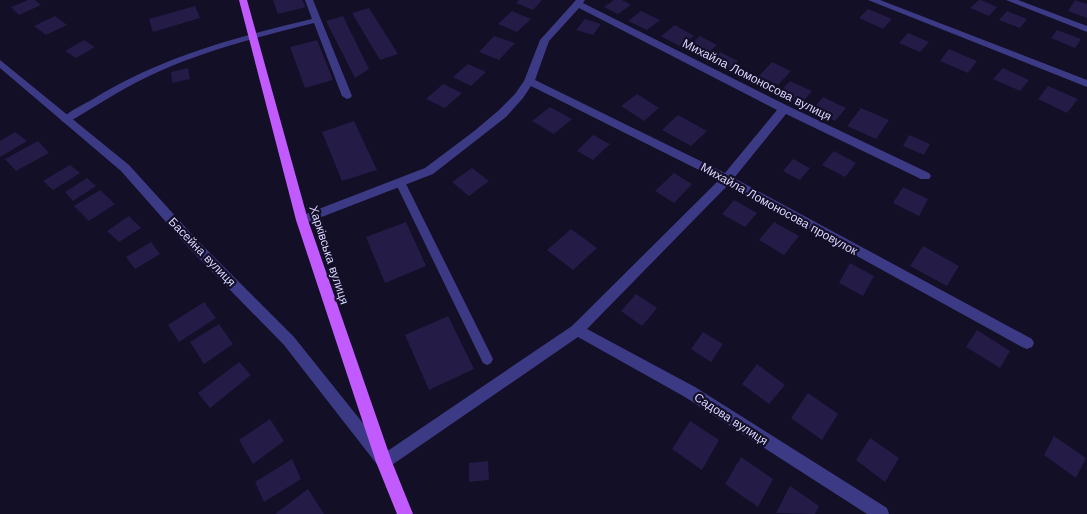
<svg xmlns="http://www.w3.org/2000/svg" width="1087" height="514" viewBox="0 0 1087 514" font-family="'Work Sans',sans-serif">
<rect width="100%" height="100%" fill="#130f26"/>
<!-- building -->
<g fill="#241b47">
<polygon points="28,0 35,0 41,5 19,15 11,7"/>
<polygon points="273,0 302,0 306,7 278,14"/>
<polygon points="519,0 542,0 533,10 516,3"/>
<polygon points="614,0 622,0 631,5 618,14 604,7"/>
<polygon points="979,0 981,0 997,7 989,16 970,8"/>
<polygon points="1075,0 1087,4 1087,18 1068,11"/>
<polygon points="195,6 200,18 153,32 149,19"/>
<polygon points="369,8 398,54 380,60 352,13"/>
<polygon points="868,9 892,19 883,29 859,18"/>
<polygon points="512,11 531,19 517,32 498,24"/>
<polygon points="641,11 660,20 647,30 628,21"/>
<polygon points="1007,11 1027,19 1020,28 999,20"/>
<polygon points="55,16 67,25 46,35 34,26"/>
<polygon points="343,16 369,69 355,78 326,21"/>
<polygon points="585,19 601,24 593,35 576,30"/>
<polygon points="675,25 694,36 679,46 661,36"/>
<polygon points="1057,30 1081,39 1075,48 1051,38"/>
<polygon points="908,33 929,42 920,52 899,43"/>
<polygon points="494,36 515,43 499,60 479,52"/>
<polygon points="700,36 717,45 703,58 685,49"/>
<polygon points="84,40 95,47 76,58 65,51"/>
<polygon points="317,40 333,80 305,88 290,47"/>
<polygon points="949,49 977,61 968,73 940,61"/>
<polygon points="720,52 738,61 727,71 709,62"/>
<polygon points="772,62 791,71 778,85 759,76"/>
<polygon points="468,64 486,72 471,86 453,77"/>
<polygon points="188,68 190,79 172,83 171,72"/>
<polygon points="1003,68 1029,80 1020,91 993,79"/>
<polygon points="790,81 812,91 800,105 778,94"/>
<polygon points="443,84 462,93 445,108 426,99"/>
<polygon points="1048,86 1078,99 1067,113 1038,99"/>
<polygon points="637,94 659,108 644,121 621,106"/>
<polygon points="823,97 846,108 835,121 812,110"/>
<polygon points="550,107 572,119 554,134 532,121"/>
<polygon points="861,108 889,120 876,139 847,126"/>
<polygon points="678,115 707,131 691,146 662,130"/>
<polygon points="354,121 377,170 342,181 322,132"/>
<polygon points="15,132 27,141 0,157 0,141"/>
<polygon points="593,135 610,144 593,160 577,151"/>
<polygon points="909,135 930,144 924,155 903,146"/>
<polygon points="38,141 49,153 16,171 5,159"/>
<polygon points="834,151 856,163 845,177 822,165"/>
<polygon points="793,159 810,168 800,180 783,171"/>
<polygon points="70,165 80,173 53,190 43,181"/>
<polygon points="472,168 489,181 469,196 452,182"/>
<polygon points="674,173 692,184 674,203 655,191"/>
<polygon points="87,178 96,186 73,201 65,192"/>
<polygon points="903,187 928,199 919,216 893,203"/>
<polygon points="100,190 115,204 89,221 74,206"/>
<polygon points="734,200 757,213 745,227 722,214"/>
<polygon points="129,216 141,228 119,242 107,231"/>
<polygon points="406,222 426,266 385,283 366,237"/>
<polygon points="774,222 799,236 784,255 759,240"/>
<polygon points="571,229 597,248 573,270 547,250"/>
<polygon points="151,242 160,254 135,269 126,257"/>
<polygon points="923,246 959,266 947,286 910,266"/>
<polygon points="850,263 874,276 863,296 839,283"/>
<polygon points="636,294 657,308 642,326 621,311"/>
<polygon points="204,302 216,318 179,342 168,325"/>
<polygon points="448,316 474,369 429,390 405,335"/>
<polygon points="219,324 233,344 204,364 190,342"/>
<polygon points="977,330 1010,351 1000,368 966,347"/>
<polygon points="703,332 723,344 711,362 691,349"/>
<polygon points="239,362 251,375 210,408 198,393"/>
<polygon points="757,364 785,385 769,404 742,384"/>
<polygon points="808,393 838,414 822,440 791,418"/>
<polygon points="270,419 284,441 253,464 239,440"/>
<polygon points="690,421 719,440 702,470 672,449"/>
<polygon points="1054,436 1086,458 1076,478 1044,455"/>
<polygon points="870,438 899,458 885,482 856,460"/>
<polygon points="741,457 773,479 758,507 725,484"/>
<polygon points="292,459 301,479 264,502 255,482"/>
<polygon points="488,461 489,480 469,482 469,463"/>
<polygon points="790,486 819,506 815,514 776,513"/>
<polygon points="308,489 324,514 275,514"/>
</g>
<g fill="none" stroke-linecap="round" stroke-linejoin="round">
<!-- service -->
<g fill="#3d3a85" fill-rule="evenodd">
<path d="M305,0H313L352,96L350,98L347,99L342,96L314,23C262,36 209,49 160,71C128,85 99,104 69,122H63L61,120C68,111 83,105 93,99C161,57 236,37 312,19Z"/>
<polygon points="401,180 406,184 491,355 493,359 491,363 487,365 483,363 396,184"/>
</g>
<!-- minor -->
<g fill="#3d3a85" fill-rule="evenodd">
<path d="M576,0H585L583,3L788,106L929,173L931,176L929,179H921L786,114L734,178L1032,339L1034,343L1032,347L1027,349L1022,347L728,185L587,329L695,387L887,508L889,514H867L685,397L578,337L389,467L384,470L379,467L284,345L189,248L121,171L0,68V60L129,165L197,240L294,337L386,452L572,326L719,180L531,86L523,98L506,117L433,174L306,223H298L296,220L298,217L425,168L473,132L498,111L515,94L524,81L540,40ZM579,8L777,110L725,173L535,80L549,41Z"/>
<polygon points="868,0 880,0 1087,80 1087,87"/>
<polygon points="1006,0 1018,0 1087,26 1087,32"/>
</g>
<!-- primary -->
<polygon fill="#c25bff" fill-rule="evenodd" points="239,0 247,0 308,220 392,462 413,514 397,514 376,462 296,220"/>
</g>
<g text-anchor="middle" dominant-baseline="central" stroke-width="4.5" stroke-linejoin="round" paint-order="stroke">
<!-- street labels -->
<g font-size="12" fill="#d9d4ff" stroke="#130f26">
<text transform="translate(757 80) rotate(27)">Михайла Ломоносова вулиця</text>
<text transform="translate(779 209) rotate(29)">Михайла Ломоносова провулок</text>
<text transform="translate(202 252) rotate(46)">Басейна вулиця</text>
<text transform="translate(329 255) rotate(72)">Харківська вулиця</text>
<text transform="translate(731 419) rotate(33)">Садова вулиця</text>
</g>
</g>
</svg>
